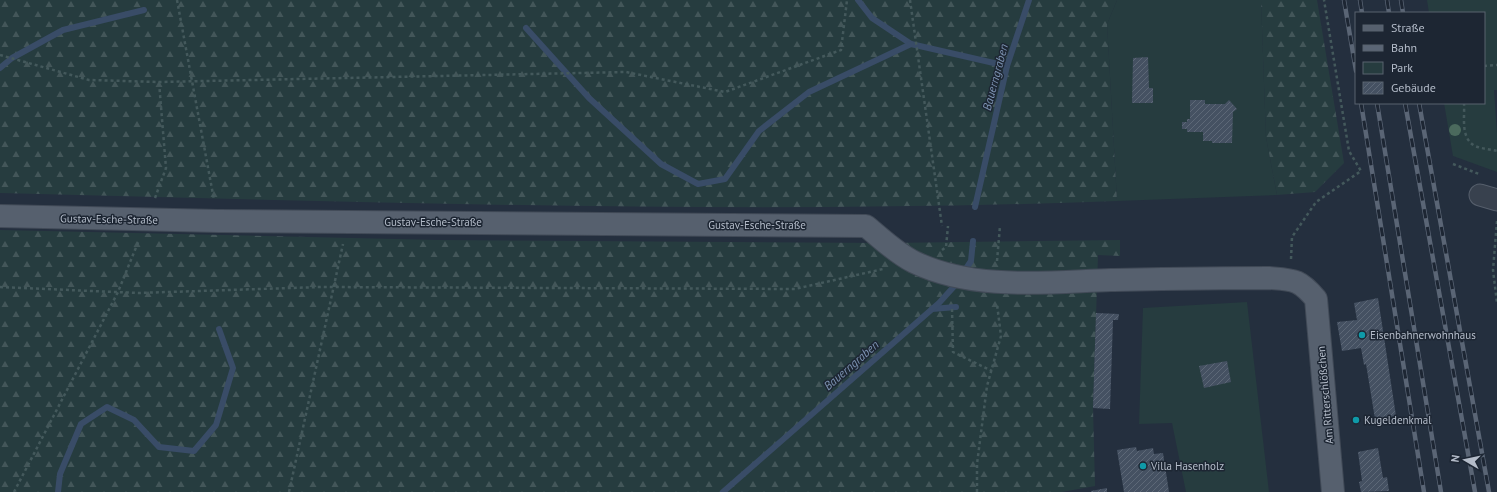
<svg xmlns="http://www.w3.org/2000/svg" width="1497" height="492" viewBox="0 0 1497 492" font-family="'PT Sans',sans-serif">
<defs>
<pattern id="forest-firs" width="22" height="20" patternUnits="userSpaceOnUse"><rect width="22" height="20" fill="#263c3f"/><path d="M5 1l3.5 6h-7zM16 11l3.5 6h-7z" fill="#435659"/></pattern>
<pattern id="building-hatch" width="6" height="6" patternUnits="userSpaceOnUse"><rect width="6" height="6" fill="#455162"/><path d="M-1 1l2-2M0 6l6-6M5 7l2-2" fill="none" stroke="#5d6877"/></pattern>
</defs>
<rect width="100%" height="100%" fill="#242f3e"/>
<!-- green -->
<g fill="#263c3f">
<polygon points="1117,0 1261,0 1266,137 1277,195 1117,201 1107,24"/>
<polygon points="1427,0 1497,0 1497,90 1494,90 1497,133 1497,172 1453,156 1444,103 1484,103 1484,13 1429,13"/>
<polygon points="1247,302 1269,492 1186,492 1172,423 1139,424 1143,308"/>
</g>
<!-- forest -->
<g fill="url(#forest-firs)">
<path d="M0,0H1117L1107,24L1117,201C745,215 372,202 0,193Z"/>
<polygon points="1261,0 1317,0 1344,163 1315,192 1277,195 1266,137"/>
<polygon points="0,230 438,240 888,243 1120,240 1120,256 1098,255 1093,408 1095,486 1062,492 0,492"/>
</g>
<g fill="none" stroke-linecap="round" stroke-linejoin="round">
<!-- stream -->
<g stroke="#394c67" stroke-width="6">
<polyline points="858,0 872,18 911,44 1007,66"/>
<polyline points="526,28 589,98 661,164 698,184 725,179 759,131 809,92 911,44"/>
<polyline points="0,68 12,58 63,30 144,10"/>
<polyline points="975,207 1007,66 1029,0"/>
<polyline points="963,273 971,261 973,241"/>
<polyline points="932,309 956,307"/>
<polyline points="58,492 60,474 81,424 107,407 134,420 159,447 194,451 216,425 233,368 219,329"/>
<polyline points="723,492 939,303 959,281"/>
</g>
</g>
<!-- building -->
<g fill="url(#building-hatch)">
<polygon points="1148,57 1149,88 1153,88 1153,103 1132,103 1133,58"/>
<polygon points="1190,100 1205,100 1205,104 1225,104 1229,100 1237,109 1233,112 1232,143 1212,143 1212,141 1203,141 1203,132 1187,132 1187,129 1182,129 1182,122 1187,122 1187,119 1190,119"/>
<polygon points="1378,298 1396,416 1375,419 1366,364 1364,365 1361,348 1342,351 1337,322 1357,320 1354,303"/>
<polygon points="1096,313 1119,314 1118,320 1113,320 1110,409 1093,408"/>
<polygon points="1227,361 1231,382 1204,388 1199,366"/>
<polygon points="1136,447 1137,451 1153,448 1154,454 1163,453 1169,492 1124,492 1117,450"/>
<polygon points="1378,448 1383,478 1387,477 1389,491 1361,492 1359,482 1362,481 1358,452"/>
<polygon points="1107,488 1107,492 1091,492 1091,491"/>
</g>
<g fill="none" stroke-linecap="round" stroke-linejoin="round">
<defs>
<polyline id="minor" points="1480,195 1497,200"/>
<path id="major" d="M0,216L218,221L866,226C882,239 896,253 914,262C974,291 1047,282 1111,280C1164,279 1216,278 1269,278C1294,280 1299,279 1316,299L1333,492"/>
</defs>
<!-- minor casing -->
<use href="#minor" stroke="#565f6c" stroke-width="23"/>
<!-- major casing -->
<use href="#major" stroke="#414a57" stroke-width="24"/>
<!-- path -->
<g stroke="#44595c" stroke-width="2.5" stroke-dasharray="3 3" stroke-linecap="butt">
<polyline points="177,0 214,200"/>
<polyline points="910,0 942,226"/>
<polyline points="0,55 89,80 159,82 626,72 725,92 841,50 847,0"/>
<polyline points="1484,66 1497,65"/>
<path d="M1464,103C1465,117 1460,138 1475,146C1482,149 1490,149 1497,151"/>
<polyline points="1453,164 1479,174"/>
<polyline points="155,198 166,168 159,82"/>
<polyline points="1497,221 1493,270 1497,303"/>
<polyline points="942,250 946,247 948,226"/>
<polyline points="1291,259 1292,237 1316,202 1361,171 1349,151 1324,0"/>
<polyline points="997,261 1000,226"/>
<polyline points="0,287 138,293 321,287 795,289 883,269"/>
<polyline points="952,309 953,352 992,371"/>
<polyline points="14,492 118,292 139,240"/>
<polyline points="289,492 343,244"/>
<polyline points="977,492 977,464 987,386 1001,336 997,304"/>
</g>
<!-- minor -->
<use href="#minor" stroke="#38414e" stroke-width="21"/>
<!-- major -->
<use href="#major" stroke="#56606e" stroke-width="22"/>
<defs>
<g id="rail">
<polyline points="1344,0 1356,71"/>
<polyline points="1360,0 1362,13"/>
<polyline points="1387,0 1389,13"/>
<polyline points="1401,0 1403,13"/>
<polyline points="1361,103 1424,492"/>
<polyline points="1377,103 1441,492"/>
<polyline points="1405,103 1475,492"/>
<polyline points="1419,103 1489,492"/>
</g>
</defs>
<!-- rail casing -->
<use href="#rail" stroke="#5a6575" stroke-width="4.5"/>
<!-- rail -->
<use href="#rail" stroke="#1d2633" stroke-width="3" stroke-dasharray="9" stroke-linecap="butt"/>
</g>
<!-- trees -->
<circle fill="#4b6a5d" cx="1455" cy="130" r="6"/>
<!-- markers -->
<g fill="#0f9aa8" stroke="#1d2633" stroke-width="1.5">
<circle cx="1362" cy="335" r="4"/>
<circle cx="1356" cy="420" r="4"/>
<circle cx="1143" cy="466" r="4"/>
</g>
<g text-anchor="middle" dominant-baseline="central" stroke-width="3" stroke-linejoin="round" paint-order="stroke">
<!-- street labels -->
<g font-size="11" fill="#b4bcc9" stroke="#1d2633">
<text transform="translate(109 219) rotate(1)">Gustav-Esche-Straße</text>
<text x="433" y="222">Gustav-Esche-Straße</text>
<text x="757" y="225">Gustav-Esche-Straße</text>
<text transform="translate(1325 395) rotate(-95)">Am Ritterschlößchen</text>
</g>
<!-- poi labels -->
<g font-size="11" fill="#b4bcc9" stroke="#1d2633" text-anchor="start">
<text x="1370" y="335">Eisenbahnerwohnhaus</text>
<text x="1364" y="420">Kugeldenkmal</text>
<text x="1151" y="466">Villa Hasenholz</text>
</g>
<!-- water labels -->
<g font-size="12" font-style="italic" fill="#7c92b1" stroke="#1d2633">
<text transform="translate(995 77) rotate(-75)">Bauerngraben</text>
<text transform="translate(851 365) rotate(-41)">Bauerngraben</text>
</g>
</g>
<!-- legend -->
<rect x="1355" y="12" width="130" height="92" fill="#1d2633" stroke="#59626f"/>
<rect x="1363" y="25" width="20" height="6" fill="#56606e" stroke="#59626f"/>
<text x="1391" y="32" font-size="12" fill="#b4bcc9">Straße</text>
<rect x="1363" y="45" width="20" height="6" fill="#5a6575" stroke="#59626f"/>
<text x="1391" y="52" font-size="12" fill="#b4bcc9">Bahn</text>
<rect x="1363" y="62" width="20" height="12" fill="#263c3f" stroke="#59626f"/>
<text x="1391" y="72" font-size="12" fill="#b4bcc9">Park</text>
<rect x="1363" y="82" width="20" height="12" fill="url(#building-hatch)" stroke="#59626f"/>
<text x="1391" y="92" font-size="12" fill="#b4bcc9">Gebäude</text>
<!-- north arrow -->
<g transform="translate(1465 460) rotate(279)" stroke="#1d2633" stroke-width="3" paint-order="stroke">
<path d="M0-3L7 15L0 10L-7 15Z" fill="#b4bcc9"/>
<text y="-6" font-size="11" font-weight="bold" text-anchor="middle" fill="#b4bcc9">N</text>
</g>
</svg>
